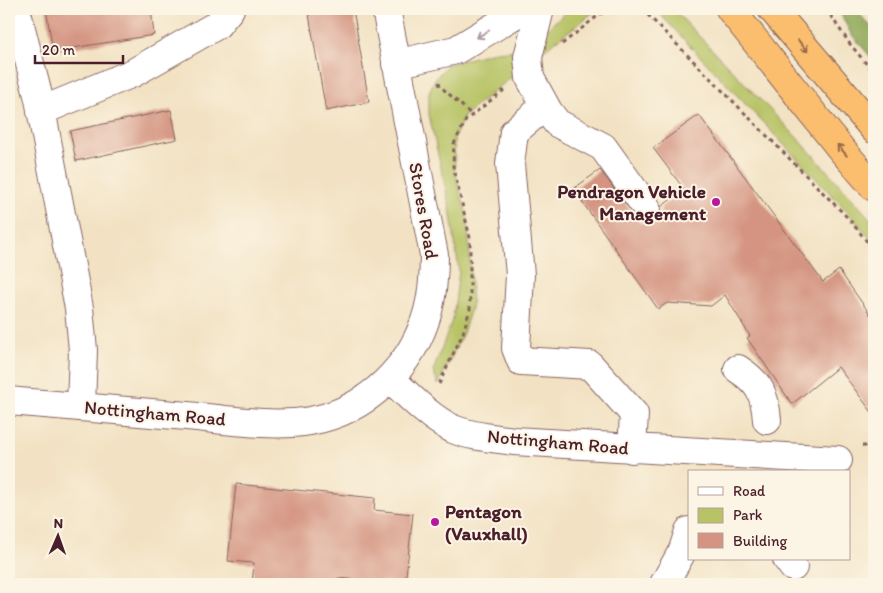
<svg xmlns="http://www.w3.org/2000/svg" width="883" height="593" viewBox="0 0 883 593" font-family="Itim,sans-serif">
<rect width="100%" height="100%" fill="#fcf5e5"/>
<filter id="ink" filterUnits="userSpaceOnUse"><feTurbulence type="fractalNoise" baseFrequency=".02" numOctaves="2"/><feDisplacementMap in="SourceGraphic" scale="10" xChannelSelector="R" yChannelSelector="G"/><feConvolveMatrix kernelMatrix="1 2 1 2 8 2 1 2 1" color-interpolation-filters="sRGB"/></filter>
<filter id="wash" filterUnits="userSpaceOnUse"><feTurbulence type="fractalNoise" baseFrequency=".0096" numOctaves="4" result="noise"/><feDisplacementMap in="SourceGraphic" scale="20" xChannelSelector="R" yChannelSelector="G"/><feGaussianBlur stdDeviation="1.12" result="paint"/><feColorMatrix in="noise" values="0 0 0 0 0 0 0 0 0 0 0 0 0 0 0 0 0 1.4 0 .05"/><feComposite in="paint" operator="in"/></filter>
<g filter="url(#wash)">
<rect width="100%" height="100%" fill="#f2e2c3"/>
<!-- green -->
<g fill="#b7c365" stroke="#807148">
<polygon points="569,9 598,9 537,55 547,29"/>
<polygon points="655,9 673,9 803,144 874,223 874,243 844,208"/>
<polygon points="524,50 525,66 465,115 454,138 455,171 468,220 472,305 463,333 438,385 433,371 453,318 459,271 450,208 429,115 429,92 435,79 448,64 494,52"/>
</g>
<!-- forest -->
<polygon fill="#91a95a" stroke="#6e6442" points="838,9 855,9 874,30 874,61 851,34"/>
<g id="blocks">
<!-- building -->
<g fill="#d49481">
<polygon points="46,9 151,9 154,35 53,51"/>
<polygon points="308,9 353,9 369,102 326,111"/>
<polygon points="171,110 177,139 76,161 70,131"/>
<polygon points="699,115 823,282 839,270 874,320 874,415 838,367 792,404 747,338 750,336 725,295 711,306 667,303 658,309 573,189 600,170 640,223 655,220 660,214 661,207 684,189 653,148"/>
<polygon points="236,484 375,498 374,510 413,514 405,584 338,578 337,584 252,584 254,563 228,561"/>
</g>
</g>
</g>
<g filter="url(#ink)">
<use href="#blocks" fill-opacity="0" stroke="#856360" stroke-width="1"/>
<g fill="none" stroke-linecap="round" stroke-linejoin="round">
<defs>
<g id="minor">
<polyline points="16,9 39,99 79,308 83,350 81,407"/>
<polyline points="540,9 528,57 530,78 548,111 557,123 603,147 646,207"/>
<polyline points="396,64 456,50 524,9"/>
<polyline points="545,106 514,132 510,164 520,275 516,348 521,361 590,365 634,414 632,449"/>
<polyline points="41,111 133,73 217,25 230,9"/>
<path d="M738,369C760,383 765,395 767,420"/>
<path d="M391,379C410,397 429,417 453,429C472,437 494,438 514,441L838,460"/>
<path d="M9,401C64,406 119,410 175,415C217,418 269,428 310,421C367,411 413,366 428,311C433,292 434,274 434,255L386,9"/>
<polyline points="787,559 793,567"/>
<polyline points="664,584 683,550 689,531"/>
</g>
<g id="highway">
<polyline points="730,9 841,149 874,187"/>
<polyline points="772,9 874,129"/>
</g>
</defs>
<!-- minor casing -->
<use href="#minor" stroke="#856360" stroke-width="30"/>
<!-- highway casing -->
<use href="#highway" stroke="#856360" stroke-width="30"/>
<!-- path -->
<g stroke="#856360" stroke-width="3" stroke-dasharray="4 4" stroke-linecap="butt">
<polyline points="642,9 848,218 874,250"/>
<polyline points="826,9 850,44 874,73"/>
<polyline points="562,44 600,14 613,9"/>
<polyline points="439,82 440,86 472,115"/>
<polyline points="439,384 463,333 470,309 470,238 453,166 454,144 466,120 504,90"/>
<polyline points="862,446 874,446"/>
</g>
<!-- minor -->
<use href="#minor" stroke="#fff" stroke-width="28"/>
<!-- highway -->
<use href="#highway" stroke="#fabe6e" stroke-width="28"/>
</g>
<!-- one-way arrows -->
<defs><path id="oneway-shaft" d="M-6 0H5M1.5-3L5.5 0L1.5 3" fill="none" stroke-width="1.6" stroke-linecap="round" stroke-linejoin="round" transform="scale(1.25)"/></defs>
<use stroke="#ae9aa0" href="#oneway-shaft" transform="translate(483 34) rotate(149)"/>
<g stroke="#996749">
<use href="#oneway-shaft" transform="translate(803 46) rotate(50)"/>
<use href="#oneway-shaft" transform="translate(842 150) rotate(-130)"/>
</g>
</g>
<!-- markers -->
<g fill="#b5179e" stroke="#fcf5e5" stroke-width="2">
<circle cx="716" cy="202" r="5"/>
<circle cx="435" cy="522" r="5"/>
</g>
<g text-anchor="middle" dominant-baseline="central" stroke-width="4" stroke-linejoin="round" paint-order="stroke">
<!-- poi labels -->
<g font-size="19" font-weight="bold" fill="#4a1f2b" stroke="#fcf5e5" text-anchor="end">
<text x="706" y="191">Pendragon Vehicle<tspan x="706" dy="22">Management</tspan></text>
<text x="445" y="511" text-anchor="start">Pentagon<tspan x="445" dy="22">(Vauxhall)</tspan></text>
</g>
<!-- street labels -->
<g font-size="19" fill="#4a1f2b" stroke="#fcf5e5">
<text transform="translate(424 211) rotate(80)">Stores Road</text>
<text transform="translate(155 413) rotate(5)">Nottingham Road</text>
<text transform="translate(558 442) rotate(5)">Nottingham Road</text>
</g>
</g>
<!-- margin -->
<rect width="883" height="593" fill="none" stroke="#fcf5e5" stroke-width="30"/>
<!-- legend -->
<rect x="688" y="470" width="162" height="90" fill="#fcf5e5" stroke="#b59f9b"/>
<rect x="698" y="487" width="25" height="8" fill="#ffffff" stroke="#b59f9b"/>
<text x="733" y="496" font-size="15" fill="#4a1f2b">Road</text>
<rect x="698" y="508" width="25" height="15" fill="#b7c365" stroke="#b59f9b"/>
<text x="733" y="520" font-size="15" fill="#4a1f2b">Park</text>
<rect x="698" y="533" width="25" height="15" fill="#d49481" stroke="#b59f9b"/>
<text x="733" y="546" font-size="15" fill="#4a1f2b">Building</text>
<!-- north arrow -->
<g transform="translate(58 536) rotate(2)" stroke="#fcf5e5" stroke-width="4" paint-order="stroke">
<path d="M0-4L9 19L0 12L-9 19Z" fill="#4a1f2b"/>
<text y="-8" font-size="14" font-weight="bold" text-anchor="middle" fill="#4a1f2b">N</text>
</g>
<!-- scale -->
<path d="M35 55v8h88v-8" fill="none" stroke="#4a1f2b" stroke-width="2.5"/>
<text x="42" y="55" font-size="15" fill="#4a1f2b" stroke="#fcf5e5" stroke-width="4" paint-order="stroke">20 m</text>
</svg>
